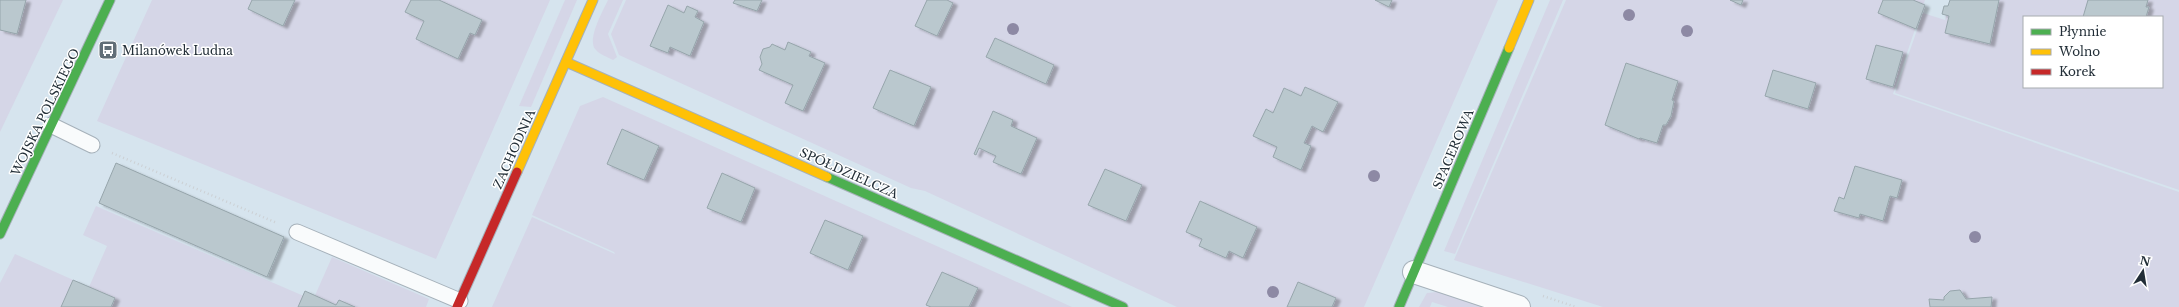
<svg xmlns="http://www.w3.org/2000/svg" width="2179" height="307" viewBox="0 0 2179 307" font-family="'Libre Baskerville',serif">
<defs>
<filter id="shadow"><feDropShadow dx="4.5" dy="2.5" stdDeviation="1" flood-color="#0004"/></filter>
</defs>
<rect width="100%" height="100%" fill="#d6e4ee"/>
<!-- green -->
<g fill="#d5d6e7" fill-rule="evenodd">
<polygon points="0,0 63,0 0,132"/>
<polygon points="152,0 550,0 436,259 97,121"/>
<polygon points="565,0 577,0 531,107 519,106"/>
<path d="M608,0H623L608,34L617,57L613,60C608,57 600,55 596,50C586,40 603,11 608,0Z"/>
<polygon points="626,0 1498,0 1364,307 1177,307 925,191 911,188 619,55 611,34"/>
<polygon points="1550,0 1563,0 1455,254 1444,251"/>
<polygon points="1566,0 1925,0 1893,94 2179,192 2179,307 1603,307 1454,260"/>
<path d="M1950,0H2179V190L1895,93L1923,13L1945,20ZM2024,17H2162V87H2024Z"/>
<polygon points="603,97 1006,277 1072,307 492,307 532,217 615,254 614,252 532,215 580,106"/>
<polygon points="96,206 313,300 332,257 429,299 426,307 0,307 0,283 15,254 89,287 107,246 83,235"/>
<polygon points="1437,292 1438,292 1483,307 1448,307 1432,302 1430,307 1419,307 1427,293"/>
</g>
<!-- building -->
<g fill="#bac8ce" stroke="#96a5ab" filter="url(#shadow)">
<polygon points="0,0 26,0 17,34 0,30"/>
<polygon points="252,0 295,0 283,26 248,9"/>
<polygon points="411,0 439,0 482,20 475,35 470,33 458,59 416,39 424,21 405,12"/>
<polygon points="735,0 762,0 757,11 733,3"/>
<polygon points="927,0 947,0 953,3 937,36 915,26"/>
<polygon points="1375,0 1392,0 1389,7"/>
<polygon points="1730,0 1743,0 1741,5"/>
<polygon points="1883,0 1913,0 1925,5 1916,29 1878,13"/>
<polygon points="1950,0 1999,0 1990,44 1945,33 1949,16 1942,14 1944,6 1948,6"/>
<polygon points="2088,0 2148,0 2146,7 2149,7 2146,17 2083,17"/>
<polygon points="668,5 684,13 687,6 698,11 695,17 704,22 690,56 670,47 668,53 650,46"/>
<polygon points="995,38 1054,65 1046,84 986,57"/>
<polygon points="788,42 811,52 809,56 825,63 803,111 785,103 793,85 759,70 762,64 760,57 763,49 770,47 772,44 785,50"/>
<polygon points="1876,45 1903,52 1893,87 1866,79"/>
<polygon points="1626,63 1678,81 1672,100 1674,101 1671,116 1666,125 1663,125 1657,143 1640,138 1639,139 1605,125"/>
<polygon points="890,70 931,87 914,126 873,108"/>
<polygon points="1773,70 1816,83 1808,109 1765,96"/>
<polygon points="1305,87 1338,102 1323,132 1312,126 1304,143 1311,146 1301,170 1273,157 1277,147 1253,136 1266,109 1273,113 1284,88 1301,96"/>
<polygon points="993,111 1013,120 1011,126 1037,138 1021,174 993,162 996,156 979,148 976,155 974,154"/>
<polygon points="622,129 659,146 644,180 607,164"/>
<polygon points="116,163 284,237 267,277 99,203"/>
<polygon points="1855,166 1902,180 1897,198 1890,196 1883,221 1860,214 1859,218 1834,211 1839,197 1844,199"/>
<polygon points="1105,169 1142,185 1126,221 1088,205"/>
<polygon points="722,173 755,188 741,222 707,208"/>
<polygon points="1200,201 1257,227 1243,258 1229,251 1226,258 1199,246 1202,239 1186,232"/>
<polygon points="825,220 863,236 848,270 810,253"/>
<polygon points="942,272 978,288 969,307 931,307 926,305"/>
<polygon points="73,280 115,298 111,307 61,307"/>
<polygon points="1298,282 1336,298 1332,307 1287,307"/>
<polygon points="1960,290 1966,299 1992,297 1991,307 1930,307 1929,299 1944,300 1944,297 1950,291"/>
<polygon points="305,291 336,305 339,300 355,307 298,307"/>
</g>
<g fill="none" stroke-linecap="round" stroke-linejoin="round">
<defs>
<g id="lane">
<polyline points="51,125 92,145"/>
<polyline points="297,232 460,301"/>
</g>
<polyline id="street" points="1414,272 1519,307"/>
<g id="fast">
<polyline points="827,177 1123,307"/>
<polyline points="0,234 110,0"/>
<polyline points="1399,307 1509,48"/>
</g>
<g id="slow">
<polyline points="1509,48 1529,0"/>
<polyline points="566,62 827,177"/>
<polyline points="517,172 593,0"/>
</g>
<polyline id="jam" points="457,307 517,172"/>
</defs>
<!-- lane casing -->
<use href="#lane" stroke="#a6b1ba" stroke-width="17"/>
<!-- street casing -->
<use href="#street" stroke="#a6b1ba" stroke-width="24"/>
<!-- fast casing -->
<use href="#fast" stroke="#a6b1ba" stroke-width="11"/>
<!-- slow casing -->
<use href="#slow" stroke="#a6b1ba" stroke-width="11"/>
<!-- jam casing -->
<use href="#jam" stroke="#a6b1ba" stroke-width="11"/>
<!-- path -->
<g stroke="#ccd0d4" stroke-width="2.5" stroke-dasharray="1 3" stroke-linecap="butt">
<polyline points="112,153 277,223"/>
<polyline points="1543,296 1576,307"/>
</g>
<!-- lane -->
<use href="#lane" stroke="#f9fbfc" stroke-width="15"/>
<!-- street -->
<use href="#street" stroke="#f9fbfc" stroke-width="22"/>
<!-- fast -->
<use href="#fast" stroke="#4caf50" stroke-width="9"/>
<!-- slow -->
<use href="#slow" stroke="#ffc107" stroke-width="9"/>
<!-- jam -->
<use href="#jam" stroke="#c62828" stroke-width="9"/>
</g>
<!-- trees -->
<g fill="#8d89a4">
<circle cx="1629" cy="15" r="6"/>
<circle cx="1013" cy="29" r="6"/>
<circle cx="1687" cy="31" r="6"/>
<circle cx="1374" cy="176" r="6"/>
<circle cx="1975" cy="237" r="6"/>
<circle cx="1273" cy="292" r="6"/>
</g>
<!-- icons -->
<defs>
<symbol id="bus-square" viewBox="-11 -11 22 22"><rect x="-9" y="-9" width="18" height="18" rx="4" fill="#616e77" stroke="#fff"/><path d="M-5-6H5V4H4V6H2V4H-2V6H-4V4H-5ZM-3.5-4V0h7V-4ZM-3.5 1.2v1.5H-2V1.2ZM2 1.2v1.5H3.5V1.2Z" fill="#fff"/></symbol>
</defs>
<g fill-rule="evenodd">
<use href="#bus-square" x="97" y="39" width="22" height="22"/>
</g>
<g text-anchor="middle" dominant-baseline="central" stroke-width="3" stroke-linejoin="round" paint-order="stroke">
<!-- poi labels -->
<g font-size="12" fill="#222e37" stroke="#fff" text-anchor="start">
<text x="122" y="50">Milanówek Ludna</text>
</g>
<!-- street labels -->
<g font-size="12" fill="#222e37" stroke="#fff">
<text transform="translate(45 112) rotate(-64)">WOJSKA POLSKIEGO</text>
<text transform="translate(514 149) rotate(-66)">ZACHODNIA</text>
<text transform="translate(1453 149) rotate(-67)">SPACEROWA</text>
<text transform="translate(849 173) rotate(24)">SPÓŁDZIELCZA</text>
</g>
</g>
<!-- legend -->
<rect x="2023" y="16" width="140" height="72" fill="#ffffff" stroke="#a7abaf"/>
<rect x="2031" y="29" width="20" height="6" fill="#4caf50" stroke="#a7abaf"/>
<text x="2059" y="36" font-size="12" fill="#222e37">Płynnie</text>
<rect x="2031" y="49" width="20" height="6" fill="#ffc107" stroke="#a7abaf"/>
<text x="2059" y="56" font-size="12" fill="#222e37">Wolno</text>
<rect x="2031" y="69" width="20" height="6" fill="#c62828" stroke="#a7abaf"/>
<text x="2059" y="76" font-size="12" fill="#222e37">Korek</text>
<!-- north arrow -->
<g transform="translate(2143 271) rotate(12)" stroke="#ffffff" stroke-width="3" paint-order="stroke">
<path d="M0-3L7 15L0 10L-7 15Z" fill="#222e37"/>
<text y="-6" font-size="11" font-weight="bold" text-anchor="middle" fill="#222e37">N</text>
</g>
</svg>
